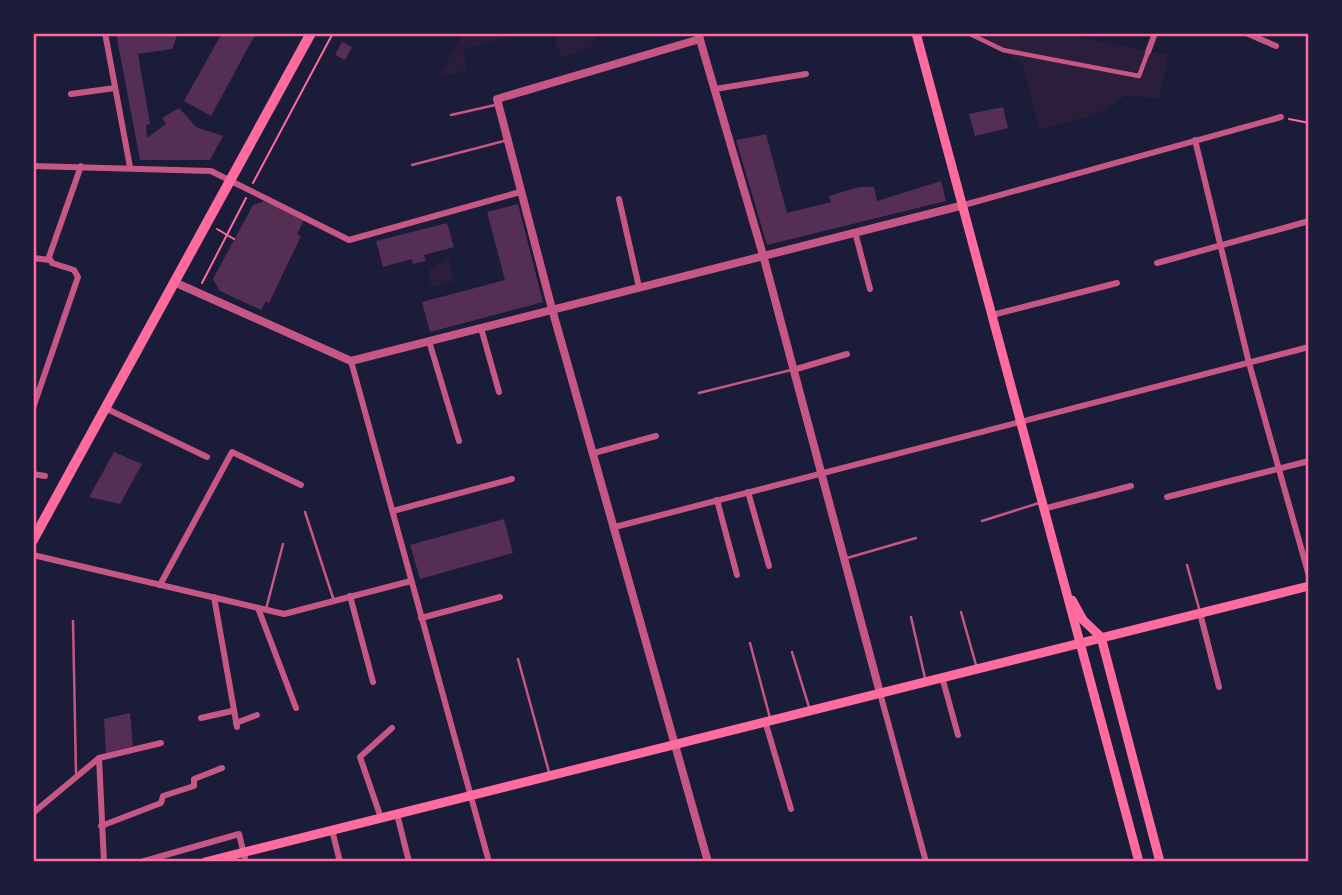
<svg xmlns="http://www.w3.org/2000/svg" width="1342" height="895" viewBox="0 0 1342 895" font-family="'Sofia Sans Condensed',sans-serif">
<rect width="100%" height="100%" fill="#1b1b3a"/>
<!-- green -->
<g fill="#2a1e3b">
<polygon points="463,33 522,33 463,49 467,70 438,78"/>
<polygon points="553,33 598,33 590,48 561,58"/>
<polygon points="979,33 1059,33 1168,55 1159,98 1125,96 1098,114 1039,130 1023,65"/>
<polygon points="449,258 454,281 432,287 428,275 430,269"/>
</g>
<!-- building -->
<g fill="#542f53">
<polygon points="116,33 178,33 172,49 138,54 150,124 146,125 147,138 166,124 162,118 179,108 196,127 223,136 210,160 140,160"/>
<polygon points="222,33 255,35 211,116 184,101"/>
<polygon points="342,42 352,47 345,60 335,55"/>
<polygon points="1003,107 1008,128 975,136 969,114"/>
<polygon points="766,134 787,213 831,202 829,196 859,187 874,187 877,201 941,181 946,201 767,245 736,140"/>
<polygon points="264,201 304,220 297,234 301,236 269,303 266,301 261,310 220,291 213,279 253,205"/>
<polygon points="518,204 543,302 430,332 422,302 505,280 487,212"/>
<polygon points="447,223 454,247 424,255 426,261 413,264 412,259 383,267 376,241"/>
<polygon points="114,452 142,464 120,504 89,497"/>
<polygon points="504,519 513,553 420,579 410,545"/>
<polygon points="130,713 133,746 106,753 104,719"/>
</g>
<g fill="none" stroke-linecap="round" stroke-linejoin="round">
<!-- path -->
<g stroke="#ff6b9d" stroke-width="2">
<polyline points="1289,119 1309,123"/>
<polyline points="253,183 333,33"/>
<polyline points="217,229 234,239"/>
<polyline points="202,283 246,198"/>
</g>
<!-- service -->
<g stroke="#c65784" stroke-width="2.5">
<polyline points="451,115 495,105"/>
<polyline points="412,165 504,141"/>
<polyline points="699,393 791,370"/>
<polyline points="305,512 334,601"/>
<polyline points="982,521 1039,503"/>
<polyline points="847,558 916,538"/>
<polyline points="1187,565 1200,612"/>
<polyline points="266,609 283,544"/>
<polyline points="961,612 976,665"/>
<polyline points="911,617 925,678"/>
<polyline points="73,621 76,773"/>
<polyline points="750,643 770,718"/>
<polyline points="792,652 809,707"/>
<polyline points="518,659 549,772"/>
</g>
<!-- pedestrian -->
<polyline stroke="#c65784" stroke-width="4.5" points="968,33 1003,50 1139,76 1148,52"/>
<!-- minor -->
<g stroke="#c65784" stroke-width="6">
<polyline points="105,33 130,167"/>
<polyline points="1246,33 1276,46"/>
<polyline points="1148,52 1155,33"/>
<polyline points="715,89 806,74"/>
<polyline points="71,94 115,88"/>
<polyline points="1195,140 1249,363 1309,576"/>
<polyline points="33,166 211,171 349,240 520,192"/>
<polyline points="619,199 639,287"/>
<polyline points="964,205 1281,117"/>
<polyline points="855,232 870,289"/>
<polyline points="33,258 50,260"/>
<polyline points="1157,263 1309,221"/>
<polyline points="992,315 1117,283"/>
<polyline points="481,328 499,392"/>
<polyline points="429,341 459,441"/>
<polyline points="351,361 489,862"/>
<polyline points="793,370 847,354"/>
<polyline points="33,408 78,277 74,270 52,263 49,257 81,166"/>
<polyline points="105,408 207,457"/>
<polyline points="594,453 656,436"/>
<polyline points="33,474 45,476"/>
<polyline points="748,492 769,566"/>
<polyline points="1167,497 1309,461"/>
<polyline points="717,500 737,575"/>
<polyline points="1043,509 1131,486"/>
<polyline points="393,511 512,479"/>
<polyline points="615,527 1309,347"/>
<polyline points="33,555 284,614 411,581"/>
<polyline points="160,585 232,452 301,485"/>
<polyline points="350,596 373,682"/>
<polyline points="214,597 237,727"/>
<polyline points="258,608 296,708"/>
<polyline points="1200,613 1219,687"/>
<polyline points="421,618 500,597"/>
<polyline points="942,677 958,735"/>
<polyline points="880,693 926,862"/>
<polyline points="201,718 232,711"/>
<polyline points="765,721 791,809"/>
<polyline points="236,723 257,715"/>
<polyline points="99,758 104,862"/>
<polyline points="33,813 99,758 161,743"/>
<polyline points="397,814 409,862"/>
<polyline points="381,818 360,757 392,728"/>
<polyline points="101,826 161,803 163,796 194,786 194,779 222,768"/>
<polyline points="332,830 340,862"/>
<polyline points="141,862 239,834 246,862"/>
</g>
<!-- tertiary -->
<g stroke="#c65784" stroke-width="8">
<polyline points="698,33 763,255 880,693"/>
<polyline points="700,39 497,99 552,309 708,862"/>
<polyline points="174,282 351,361 964,205"/>
</g>
<!-- secondary -->
<g stroke="#ff6b9d" stroke-width="9">
<polyline points="916,33 1139,862"/>
<polyline points="1072,600 1083,620 1101,637 1160,862"/>
<polyline points="205,862 1309,586"/>
</g>
<!-- primary -->
<polyline stroke="#ff6b9d" stroke-width="10" points="33,540 311,33"/>
</g>
<!-- border -->
<rect width="1342" height="895" fill="none" stroke="#1b1b3a" stroke-width="70"/>
<rect x="35" y="35" width="1272" height="825" fill="none" stroke="#ff6b9d" stroke-width="2.5"/>
</svg>
